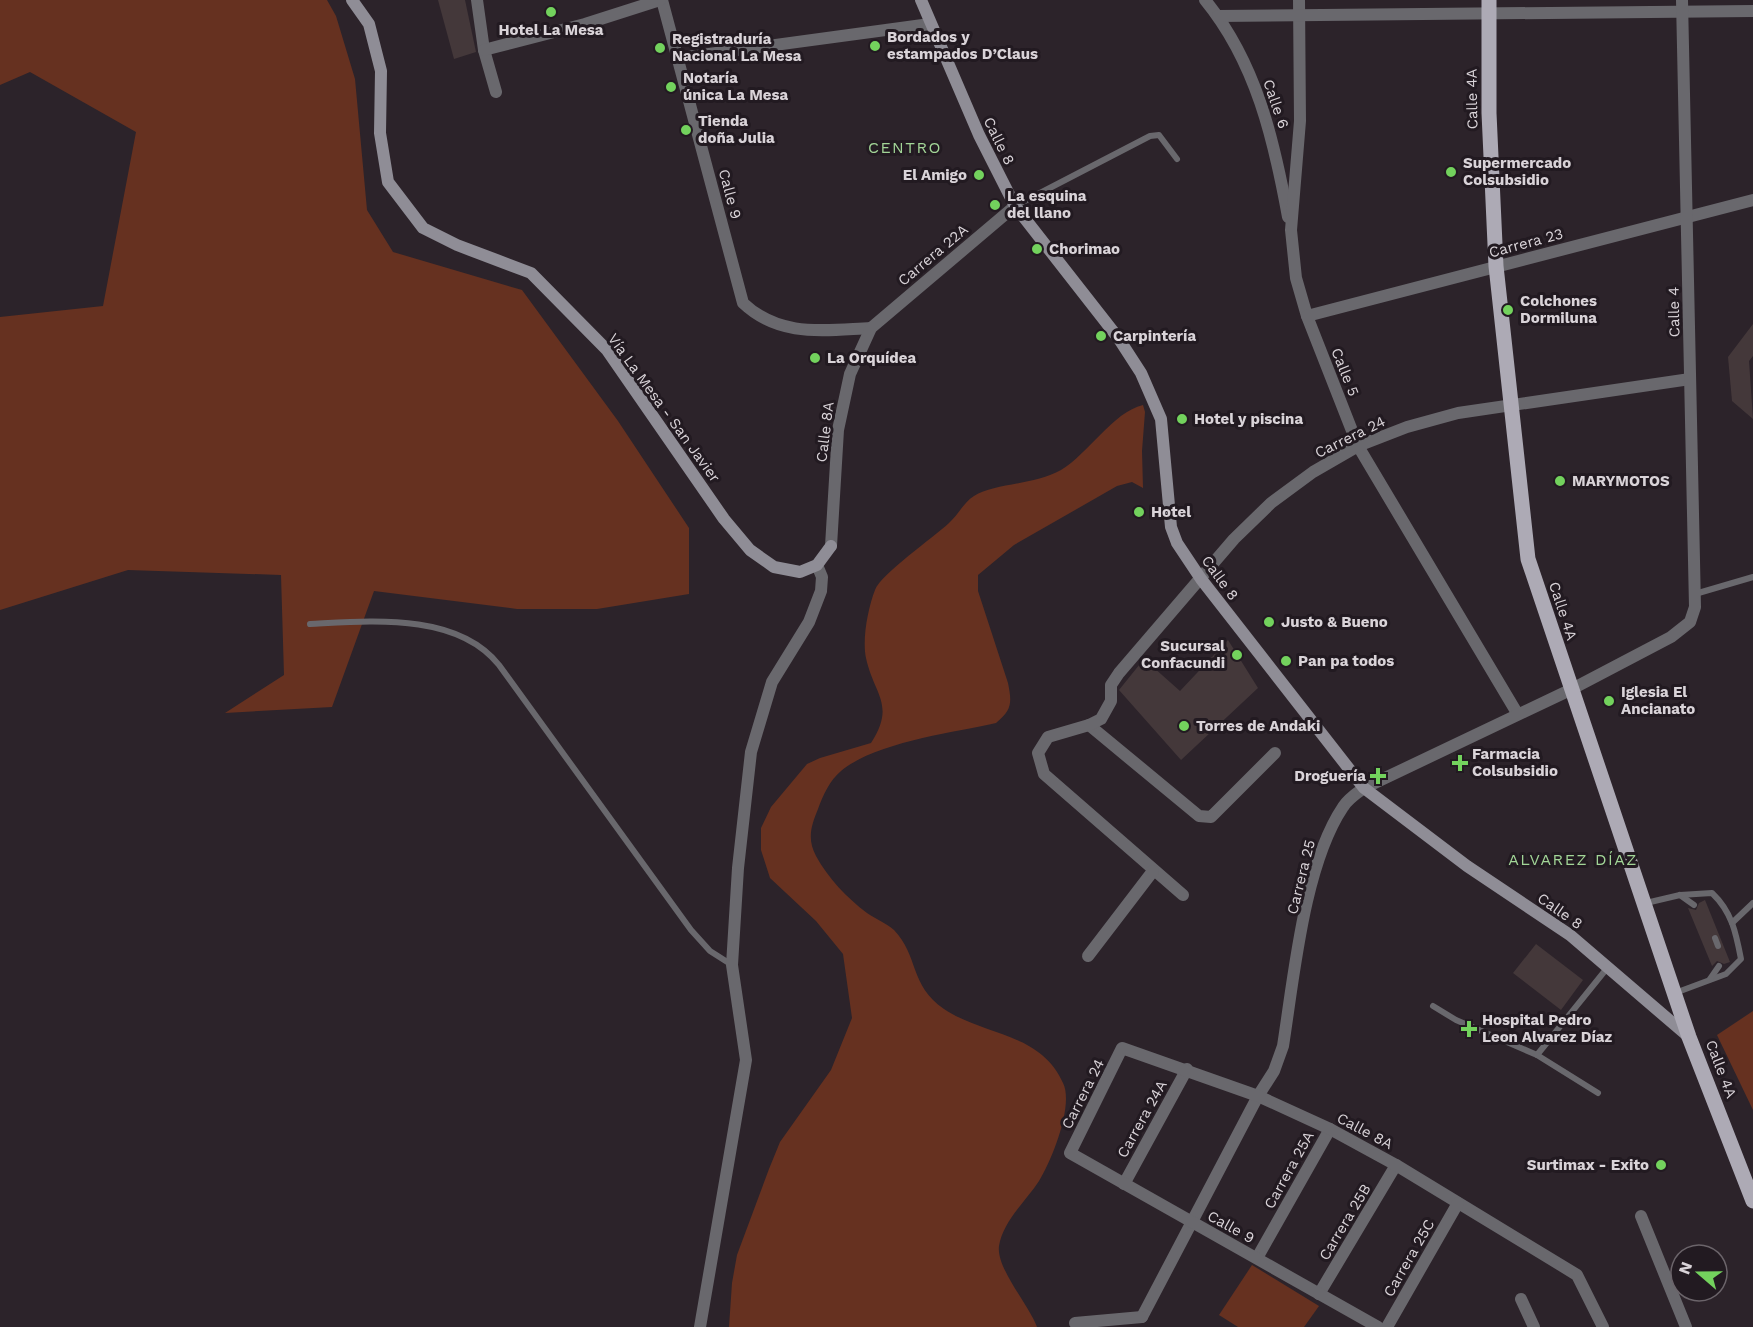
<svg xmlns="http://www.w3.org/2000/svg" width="1753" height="1327" viewBox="0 0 1753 1327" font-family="'Work Sans',sans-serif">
<rect width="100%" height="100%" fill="#2c232a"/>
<!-- green -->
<g fill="#663120">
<polygon points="0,0 327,0 336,16 355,79 367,210 393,252 522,290 618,421 689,528 689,594 597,609 517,609 374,591 332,707 225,713 284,675 281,575 128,570 0,610 0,317 103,306 136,132 30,72 0,85"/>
<path d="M1143,405L1145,412L1142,451L1143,488L1132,482L1117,486L1014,545L978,575V591L1008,683C1012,703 1012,710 996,723C952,733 876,742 841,771C830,780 823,795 818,809C811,826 807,839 816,856C828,878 847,898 867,913C876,919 886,923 894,930C919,956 909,985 944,1009C984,1036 1040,1032 1063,1083C1074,1105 1052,1160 1039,1181C1026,1201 1003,1221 999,1246C996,1268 1029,1305 1037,1327H729L732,1283L737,1255L769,1169L780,1142L831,1070L852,1018L843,954L816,921L770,878L761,850V828L771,807L807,764L820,758L871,743C896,704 874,695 866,658C862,639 868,608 875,590C881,574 934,537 949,523C958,515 964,502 974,496C995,483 1035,485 1061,470C1088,454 1113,412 1143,405Z"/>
<polygon points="1753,1011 1753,1110 1717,1035"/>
<polygon points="1252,1265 1319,1306 1304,1327 1238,1327 1219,1315"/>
</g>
<!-- building -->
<g fill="#44383a">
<polygon points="438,0 465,0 476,52 454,59"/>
<polygon points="1753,324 1753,356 1749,361 1753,419 1732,401 1728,357"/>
<polygon points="1228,640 1258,688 1181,760 1119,690 1144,659 1180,691"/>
<polygon points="1705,900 1730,962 1724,964 1717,961 1712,966 1688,908 1696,910 1699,903"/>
<polygon points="1536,944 1583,980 1561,1010 1513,973"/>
</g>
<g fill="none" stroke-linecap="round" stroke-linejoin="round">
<!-- lane -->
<g stroke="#69686d" stroke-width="6">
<polyline points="1015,206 1150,136 1159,135 1177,159"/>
<polyline points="1695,594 1753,577"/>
<path d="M310,624C370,621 457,612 499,665L691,930L710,951L732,965"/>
<polyline points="1680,895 1694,905"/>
<path d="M1646,903L1680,895L1712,893C1732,912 1736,933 1741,959L1726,974L1675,993"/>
<polyline points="1732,923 1753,903"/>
<polyline points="1715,938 1718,946"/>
<polyline points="1710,979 1719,966"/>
<polyline points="1433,1006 1456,1020 1537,1055 1608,967"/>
<polyline points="1537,1055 1598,1093"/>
</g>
<!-- street -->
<g stroke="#69686d" stroke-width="12">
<polyline points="477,0 484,50 496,92"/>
<path d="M662,0L743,303C780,338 824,330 871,328"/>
<path d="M1205,0C1256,62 1274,140 1288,217"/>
<polyline points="1299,0 1300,121 1291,230 1296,278 1307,316 1358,446 1517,713"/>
<polyline points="1218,16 1753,11"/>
<polyline points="484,50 585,24 660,0"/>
<polyline points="679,58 930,24"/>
<polyline points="1307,316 1753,200"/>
<polyline points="831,546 838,430 850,374 871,328 1015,206"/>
<polyline points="1089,725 1199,816 1211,817 1275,753"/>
<polyline points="1183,895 1044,774 1038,753 1048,737 1089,725 1101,719 1111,701 1111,685 1119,673 1234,539 1271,503 1313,472 1358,446 1407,427 1458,413 1690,379"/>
<polyline points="1088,956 1153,871"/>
<polyline points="1124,1184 1187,1069"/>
<polyline points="1641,1216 1686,1327"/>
<polyline points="1257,1258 1330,1129"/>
<polyline points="1319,1294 1396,1165"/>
<polyline points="1521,1299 1534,1327"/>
<path d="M1142,1317L1258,1096L1274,1071L1283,1046C1294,976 1304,865 1343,807C1348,799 1357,793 1364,788L1570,690L1671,637L1690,622L1695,607L1682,0"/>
<polyline points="1075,1323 1142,1317"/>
<polyline points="700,1327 746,1060 732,965 738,868 751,752 772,682 809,622 821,591 822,577 817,565"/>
<polyline points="1378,1327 1070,1153 1122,1048 1258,1096 1330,1129 1396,1165 1577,1275 1603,1327"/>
<polyline points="1387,1327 1458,1203"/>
</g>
<!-- secondary -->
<g stroke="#8f8d96" stroke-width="12">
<polyline points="352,0 369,24 381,71 380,133 388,182 423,228 457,245 531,273 607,350 724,519 750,550 774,567 800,572 817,565 831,546"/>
<polyline points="921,0 979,135 1015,206 1119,339 1141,373 1161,419 1171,527 1177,543 1201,579 1364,788 1467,866 1570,935 1689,1037"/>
</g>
<!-- primary -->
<polyline stroke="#adaab5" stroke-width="15" points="1489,0 1489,113 1496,266 1528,559 1689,1037 1753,1201"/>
</g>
<!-- markers -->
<g fill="#73d25d" stroke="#221a21" stroke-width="2">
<circle cx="551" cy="12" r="6"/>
<circle cx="875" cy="46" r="6"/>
<circle cx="660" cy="48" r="6"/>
<circle cx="671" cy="87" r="6"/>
<circle cx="686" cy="130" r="6"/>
<circle cx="1451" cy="172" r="6"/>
<circle cx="979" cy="175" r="6"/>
<circle cx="995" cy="205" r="6"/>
<circle cx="1037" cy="249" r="6"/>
<circle cx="1508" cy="310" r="6"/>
<circle cx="1101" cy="336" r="6"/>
<circle cx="815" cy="358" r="6"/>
<circle cx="1182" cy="419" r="6"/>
<circle cx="1560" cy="481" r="6"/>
<circle cx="1139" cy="512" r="6"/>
<circle cx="1269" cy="622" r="6"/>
<circle cx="1237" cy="655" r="6"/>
<circle cx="1286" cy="661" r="6"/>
<circle cx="1609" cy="701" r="6"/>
<circle cx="1184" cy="726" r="6"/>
<path d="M1457 754h6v6h6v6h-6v6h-6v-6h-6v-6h6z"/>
<path d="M1375 767h6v6h6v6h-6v6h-6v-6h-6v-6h6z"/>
<path d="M1466 1020h6v6h6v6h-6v6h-6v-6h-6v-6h6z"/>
<circle cx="1661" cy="1165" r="6"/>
</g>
<g text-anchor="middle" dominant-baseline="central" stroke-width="6" stroke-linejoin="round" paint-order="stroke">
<!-- poi labels -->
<g font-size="15" font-weight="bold" fill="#d9d3d8" stroke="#221a21" text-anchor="start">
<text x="551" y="30" text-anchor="middle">Hotel La Mesa</text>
<text x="887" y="37">Bordados y<tspan x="887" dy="17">estampados D’Claus</tspan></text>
<text x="672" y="39">Registraduría<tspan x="672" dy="17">Nacional La Mesa</tspan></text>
<text x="683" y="78">Notaría<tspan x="683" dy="17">única La Mesa</tspan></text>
<text x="698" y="121">Tienda<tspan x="698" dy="17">doña Julia</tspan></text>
<text x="1463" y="163">Supermercado<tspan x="1463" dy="17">Colsubsidio</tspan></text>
<text x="967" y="175" text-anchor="end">El Amigo</text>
<text x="1007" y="196">La esquina<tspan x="1007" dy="17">del llano</tspan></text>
<text x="1049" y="249">Chorimao</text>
<text x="1520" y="301">Colchones<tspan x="1520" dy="17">Dormiluna</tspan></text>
<text x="1113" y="336">Carpintería</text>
<text x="827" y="358">La Orquídea</text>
<text x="1194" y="419">Hotel y piscina</text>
<text x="1572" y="481">MARYMOTOS</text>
<text x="1151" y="512">Hotel</text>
<text x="1281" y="622">Justo &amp; Bueno</text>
<text x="1225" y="646" text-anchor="end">Sucursal<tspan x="1225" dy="17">Confacundi</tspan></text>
<text x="1298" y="661">Pan pa todos</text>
<text x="1621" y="692">Iglesia El<tspan x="1621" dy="17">Ancianato</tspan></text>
<text x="1196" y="726">Torres de Andaki</text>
<text x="1472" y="754">Farmacia<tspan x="1472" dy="17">Colsubsidio</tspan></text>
<text x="1366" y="776" text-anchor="end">Droguería</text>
<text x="1482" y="1020">Hospital Pedro<tspan x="1482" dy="17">Leon Alvarez Díaz</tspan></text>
<text x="1649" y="1165" text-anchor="end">Surtimax - Exito</text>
</g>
<!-- street labels -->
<g font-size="15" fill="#d9d3d8" stroke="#221a21">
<text transform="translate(1472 99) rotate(-91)">Calle 4A</text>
<text transform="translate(1276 104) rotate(71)">Calle 6</text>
<text transform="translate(999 141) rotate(64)">Calle 8</text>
<text transform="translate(730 194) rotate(75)">Calle 9</text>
<text transform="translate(1526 243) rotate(-15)">Carrera 23</text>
<text transform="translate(933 255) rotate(-40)">Carrera 22A</text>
<text transform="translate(1674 312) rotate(-91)">Calle 4</text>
<text transform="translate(1345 372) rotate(68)">Calle 5</text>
<text transform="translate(664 408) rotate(54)">Vía La Mesa - San Javier</text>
<text transform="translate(825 432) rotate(-83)">Calle 8A</text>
<text transform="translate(1350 437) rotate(-26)">Carrera 24</text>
<text transform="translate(1220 578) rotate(54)">Calle 8</text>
<text transform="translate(1563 611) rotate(72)">Calle 4A</text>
<text transform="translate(1301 877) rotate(-76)">Carrera 25</text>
<text transform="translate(1560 911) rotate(35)">Calle 8</text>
<text transform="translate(1721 1069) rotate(69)">Calle 4A</text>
<text transform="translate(1083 1094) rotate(-63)">Carrera 24</text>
<text transform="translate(1142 1119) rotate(-61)">Carrera 24A</text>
<text transform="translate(1365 1131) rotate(28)">Calle 8A</text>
<text transform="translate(1289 1170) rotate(-61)">Carrera 25A</text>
<text transform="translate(1345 1222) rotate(-59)">Carrera 25B</text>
<text transform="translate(1231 1227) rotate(29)">Calle 9</text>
<text transform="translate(1409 1258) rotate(-60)">Carrera 25C</text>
</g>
<!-- neighbourhood labels -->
<g font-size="16" letter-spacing="1.5" fill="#a2d597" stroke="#221a21">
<text x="905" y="147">CENTRO</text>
<text x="1573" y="859">ALVAREZ DÍAZ</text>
</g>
</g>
<!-- north arrow -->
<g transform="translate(1699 1273) rotate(290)"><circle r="28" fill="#221a21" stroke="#6b646a" stroke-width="1.5"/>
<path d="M0-4.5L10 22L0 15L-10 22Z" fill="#73d25d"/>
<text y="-9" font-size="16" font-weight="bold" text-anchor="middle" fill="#d9d3d8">N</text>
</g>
</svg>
